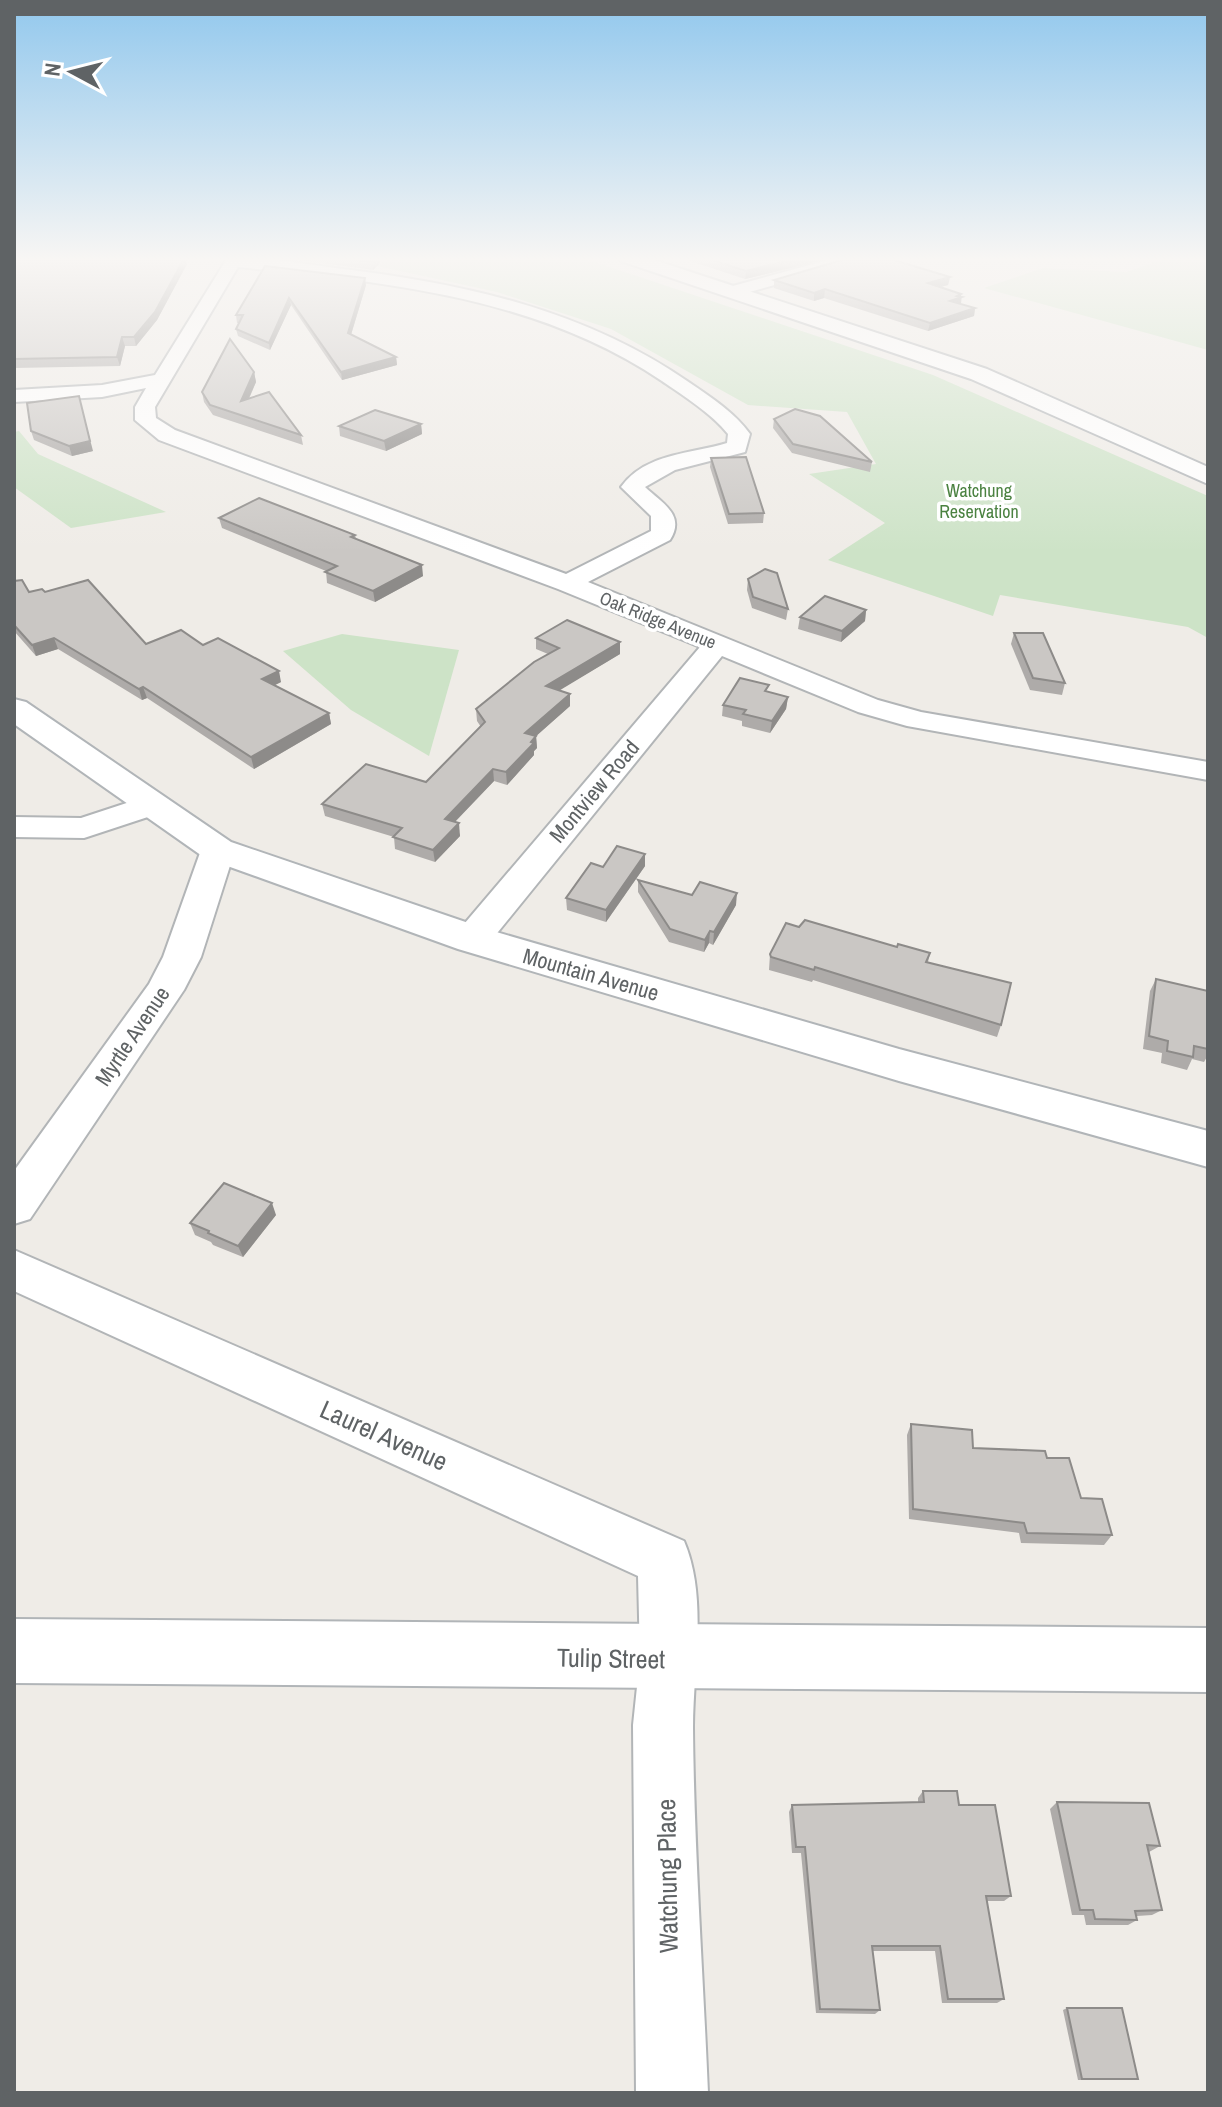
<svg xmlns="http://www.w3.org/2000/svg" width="1222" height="2107" viewBox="0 0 1222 2107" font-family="'Archivo Narrow',sans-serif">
<rect width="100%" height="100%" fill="#efece7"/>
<!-- green -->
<g fill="#cde3c7">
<polygon points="395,257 580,257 933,375 1208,496 1208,638 1188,627 1000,595 993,616 828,560 885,523 809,474 876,464 847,412 748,405 611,329 497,292 377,266"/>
<polygon points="1170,257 1208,257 1208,350 984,288 1043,268 1126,272"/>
<polygon points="19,431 38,454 166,512 71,528 14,487 14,432"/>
<polygon points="342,634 459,650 429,756 351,710 283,651"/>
</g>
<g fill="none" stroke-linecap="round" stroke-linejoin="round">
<defs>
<g id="street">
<path d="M228,257C261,257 300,263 335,268C462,283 584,309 690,383C712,398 734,412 750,434L745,452L675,470L645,487C662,503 686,515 670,540L588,582L878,700L921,712L1208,762V780L907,726L858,712L722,656L485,948L472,951L459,948L454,939L459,930L700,647L558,589L159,440L135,420V407L146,388L102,397L14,402V390L102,385L155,375ZM238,267C385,282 536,296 662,381C685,397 711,413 728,434L727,443C691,454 645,453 621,487L651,516V531L566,574L175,430L156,418L155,407Z"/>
<polygon points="839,257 866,257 864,260 735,296 726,291 729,287"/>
<polygon points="151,795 163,798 167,805 163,812 84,838 14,837 14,817 81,818"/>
<polygon points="218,839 230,843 235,850 201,957 184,990 30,1219 14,1224 14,1171 149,984 163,957 201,850 206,843"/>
<path d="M14,1250L684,1541C708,1597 693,1668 693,1728C694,1849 703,1971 708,2093H636L633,1725L640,1658L638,1576L14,1291Z"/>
</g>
<g id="secondary">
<polygon points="618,257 645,257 987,369 1208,467 1208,484 971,379 621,261"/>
<polygon points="14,699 26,702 231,842 486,929 899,1049 1208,1131 1208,1167 899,1081 458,949 205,858 14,724"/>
<polygon points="14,1619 1208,1628 1208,1692 14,1683"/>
</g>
</defs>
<!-- street casing -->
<use href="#street" stroke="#b2b5b7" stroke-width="4"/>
<!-- secondary casing -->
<use href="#secondary" stroke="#b1b5b8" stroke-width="4"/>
<!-- street -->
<use href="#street" fill="#fff" fill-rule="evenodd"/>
<!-- secondary -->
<use href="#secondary" fill="#fff" fill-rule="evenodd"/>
</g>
<!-- wall -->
<g fill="#aeaba9">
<polygon points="14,257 187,264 157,320 136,346 125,346 120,366 14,368"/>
<polygon points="276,257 379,257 380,263 373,270"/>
<polygon points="678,257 836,257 745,279"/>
<polygon points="265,266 366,285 351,335 396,357 397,365 342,380 291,305 270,350 238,336 236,329 240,323 237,323 236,315"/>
<polygon points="950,277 948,285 940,287 962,297 961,304 975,308 974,316 928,331 824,298 814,301 774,288 774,280"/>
<polygon points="254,372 256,382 249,399 301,435 303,445 213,415 204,402 202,392"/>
<polygon points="774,419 872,462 870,472 792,453 773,428"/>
<polygon points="421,424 422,434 386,451 340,436 339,426"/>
<polygon points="31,431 93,451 72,456 34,440"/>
<polygon points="711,458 764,513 763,523 728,524 710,467"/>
<polygon points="219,518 355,535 356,539 423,576 375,602 327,583 326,571 222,528"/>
<polygon points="14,575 15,581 29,592 45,592 146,644 203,645 281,682 275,685 329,713 331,724 254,769 147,698 142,700 58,649 36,656 14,631"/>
<polygon points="748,579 788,609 786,620 752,608 747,590"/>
<polygon points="866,610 865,621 841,642 798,629 800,617"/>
<polygon points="1014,633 1065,683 1062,695 1030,690 1011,644"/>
<polygon points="536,638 620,642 620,654 559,690 570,694 570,706 536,736 537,748 534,751 534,755 507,785 494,781 455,822 460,836 435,862 395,849 394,837 325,816 322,804 426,782 481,727 477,721 476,709 548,654 536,649"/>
<polygon points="768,692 788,697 786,709 770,733 742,726 742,721 722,716 723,705"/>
<polygon points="645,866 606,922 567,910 566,898 603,867"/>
<polygon points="638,880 692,895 736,905 713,945 709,943 704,952 669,942 638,892"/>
<polygon points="799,927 930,953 928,962 1001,1025 997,1037 813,980 812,982 769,970 770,954"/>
<polygon points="1156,979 1208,991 1208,1055 1204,1062 1192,1059 1187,1070 1161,1063 1162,1053 1143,1049 1150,991"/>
<polygon points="276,1215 243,1257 213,1245 211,1242 195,1235 190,1223"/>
<polygon points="911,1424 973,1448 1047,1458 1112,1535 1104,1545 1021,1543 1019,1533 909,1519 907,1435"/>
<polygon points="923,1791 959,1805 1011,1896 1004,1901 987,1901 1004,1999 997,2003 942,2003 935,1951 872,1951 880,2010 875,2014 816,2013 801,1853 792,1853 789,1812 792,1805 918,1802 918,1798"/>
<polygon points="1057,1802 1160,1846 1149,1852 1162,1910 1152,1915 1137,1916 1137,1920 1128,1925 1086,1925 1084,1915 1072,1915 1050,1809"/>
<polygon points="1067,2008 1138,2079 1133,2080 1078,2080 1063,2010"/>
</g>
<!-- shaded-wall -->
<g fill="#8d8b89">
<polygon points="186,257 187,264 157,320 136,346 134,337"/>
<polygon points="376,257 379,257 380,263 373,270 372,262"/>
<polygon points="803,257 836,257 745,279 746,271"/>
<polygon points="950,277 948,285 926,291 928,283"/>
<polygon points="365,278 366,285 349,341 348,333"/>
<polygon points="825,289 824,298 814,301 814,293"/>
<polygon points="961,294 961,306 950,301 957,296"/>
<polygon points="289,298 291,305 270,350 269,343"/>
<polygon points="975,308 974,316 928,331 930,323"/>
<polygon points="122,337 125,346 120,366 117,357"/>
<polygon points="396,357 397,365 342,380 341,372"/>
<polygon points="254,372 256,382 243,411 241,401"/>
<polygon points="79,396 93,451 72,456 69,446"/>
<polygon points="421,424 422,434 386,451 384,441"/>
<polygon points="422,565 423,576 375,602 373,591"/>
<polygon points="866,610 865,621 841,642 842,631"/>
<polygon points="54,638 58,649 36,656 32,645"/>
<polygon points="620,642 620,654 547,698 546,686"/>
<polygon points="279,671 281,682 265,690 262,679"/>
<polygon points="143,687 147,698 142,700 139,689"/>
<polygon points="570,694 570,706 526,745 525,733"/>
<polygon points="788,697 786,709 770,733 772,721"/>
<polygon points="329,713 331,724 254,769 251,757"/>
<polygon points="536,736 537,748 534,751 534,755 507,785 506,772"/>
<polygon points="493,769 494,781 446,831 445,819"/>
<polygon points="459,823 460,836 435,862 433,850"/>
<polygon points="645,854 645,866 606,922 606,910"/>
<polygon points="737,893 736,905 713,945 714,932"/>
<polygon points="710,931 709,943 704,952 705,940"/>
<polygon points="272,1203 276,1215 243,1257 238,1246"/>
</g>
<!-- building -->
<g fill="#cac7c4" stroke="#8d8b89" stroke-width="2">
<polygon points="14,257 185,257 155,312 134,337 122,337 117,357 14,359"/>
<polygon points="337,257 376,257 372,262"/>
<polygon points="703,257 803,257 746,271"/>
<polygon points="852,257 884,257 950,277 928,283 961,294 957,296 962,297 950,301 975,308 930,323 825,289 814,293 774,280"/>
<polygon points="265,266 365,278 348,333 396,357 341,372 289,298 269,343 236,329 243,315 236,315"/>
<polygon points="230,339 254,372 241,401 269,392 301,435 210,405 202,392"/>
<polygon points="79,396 90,441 69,446 31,431 27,403"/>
<polygon points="795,409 820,416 872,462 793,444 774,419"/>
<polygon points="375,410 421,424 384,441 339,426"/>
<polygon points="746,457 764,513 729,514 711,458"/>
<polygon points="259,498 355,535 351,537 422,565 373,591 325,572 337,566 219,518"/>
<polygon points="765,569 777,573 788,609 753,597 748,579"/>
<polygon points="22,580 29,592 42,589 45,592 88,580 146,644 181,630 203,645 218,638 279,671 262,679 329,713 251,757 143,687 139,689 54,638 32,645 14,625 14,581"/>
<polygon points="825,596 866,610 842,631 800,617"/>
<polygon points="567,620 620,642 546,686 570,694 525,733 536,736 531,742 534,743 506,772 493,769 445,819 459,823 433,850 393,837 402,828 322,804 366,764 426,782 485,722 476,709 534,662 559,648 536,638"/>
<polygon points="1014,633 1043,633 1065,683 1033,678"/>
<polygon points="740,678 769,685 765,691 788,697 772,721 743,714 746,710 723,705"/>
<polygon points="617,846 645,854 606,910 566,898 591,863 603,867"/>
<polygon points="638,880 692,895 700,882 737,893 714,932 710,931 705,940 670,929"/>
<polygon points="805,920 897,947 898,944 930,953 926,962 1011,983 1001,1025 815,967 814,970 771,957 770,954 786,923 799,927"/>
<polygon points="1156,979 1208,991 1208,1049 1194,1046 1193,1057 1167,1051 1168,1041 1149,1036"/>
<polygon points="224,1183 272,1203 238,1246 208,1233 209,1231 190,1223"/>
<polygon points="911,1424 972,1430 973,1448 1045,1451 1047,1458 1069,1458 1081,1498 1102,1499 1112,1535 1027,1533 1024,1523 913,1509"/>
<polygon points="923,1791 957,1791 959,1805 995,1805 1011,1896 986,1896 1004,1999 948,1999 940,1946 872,1946 880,2010 820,2009 805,1847 796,1847 792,1805 924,1802"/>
<polygon points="1057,1802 1149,1803 1160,1846 1147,1845 1162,1910 1135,1911 1137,1920 1095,1919 1093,1910 1080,1910"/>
<polygon points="1067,2008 1122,2008 1138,2079 1082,2079"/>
</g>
<!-- sky -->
<linearGradient id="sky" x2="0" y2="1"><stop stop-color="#92c8ed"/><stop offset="0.47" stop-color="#f8f6f4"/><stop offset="1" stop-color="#f8f6f4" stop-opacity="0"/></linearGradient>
<rect width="1222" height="552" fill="url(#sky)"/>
<g text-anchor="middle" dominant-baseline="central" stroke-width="7" stroke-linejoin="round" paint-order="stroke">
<!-- far-park labels -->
<g font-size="18" fill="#4b8241" stroke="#fff">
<text x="979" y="490">Watchung<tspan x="979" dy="21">Reservation</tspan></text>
</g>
<!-- far-street labels -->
<g font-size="18" fill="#5f6365" stroke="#fff">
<text transform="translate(658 620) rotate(22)">Oak Ridge Avenue</text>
</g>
<!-- street labels -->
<g font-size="22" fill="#5f6365" stroke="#fff">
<text transform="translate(594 791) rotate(-50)">Montview Road</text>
<text transform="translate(591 974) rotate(16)">Mountain Avenue</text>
<text transform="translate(132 1036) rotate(-56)">Myrtle Avenue</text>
</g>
<!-- near-street labels -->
<g font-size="26" fill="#5f6365" stroke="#fff">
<text transform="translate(384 1435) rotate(24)">Laurel Avenue</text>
<text transform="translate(611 1658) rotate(1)">Tulip Street</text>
<text transform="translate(667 1876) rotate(-91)">Watchung Place</text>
</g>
</g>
<!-- border -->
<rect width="1222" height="2107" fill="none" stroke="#5f6365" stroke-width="32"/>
<!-- north arrow -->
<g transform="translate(72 72) rotate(277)" stroke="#ffffff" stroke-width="6" paint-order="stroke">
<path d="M0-6L14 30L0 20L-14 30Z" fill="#5f6365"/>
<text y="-12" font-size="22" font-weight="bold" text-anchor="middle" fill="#5f6365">N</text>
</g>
</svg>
